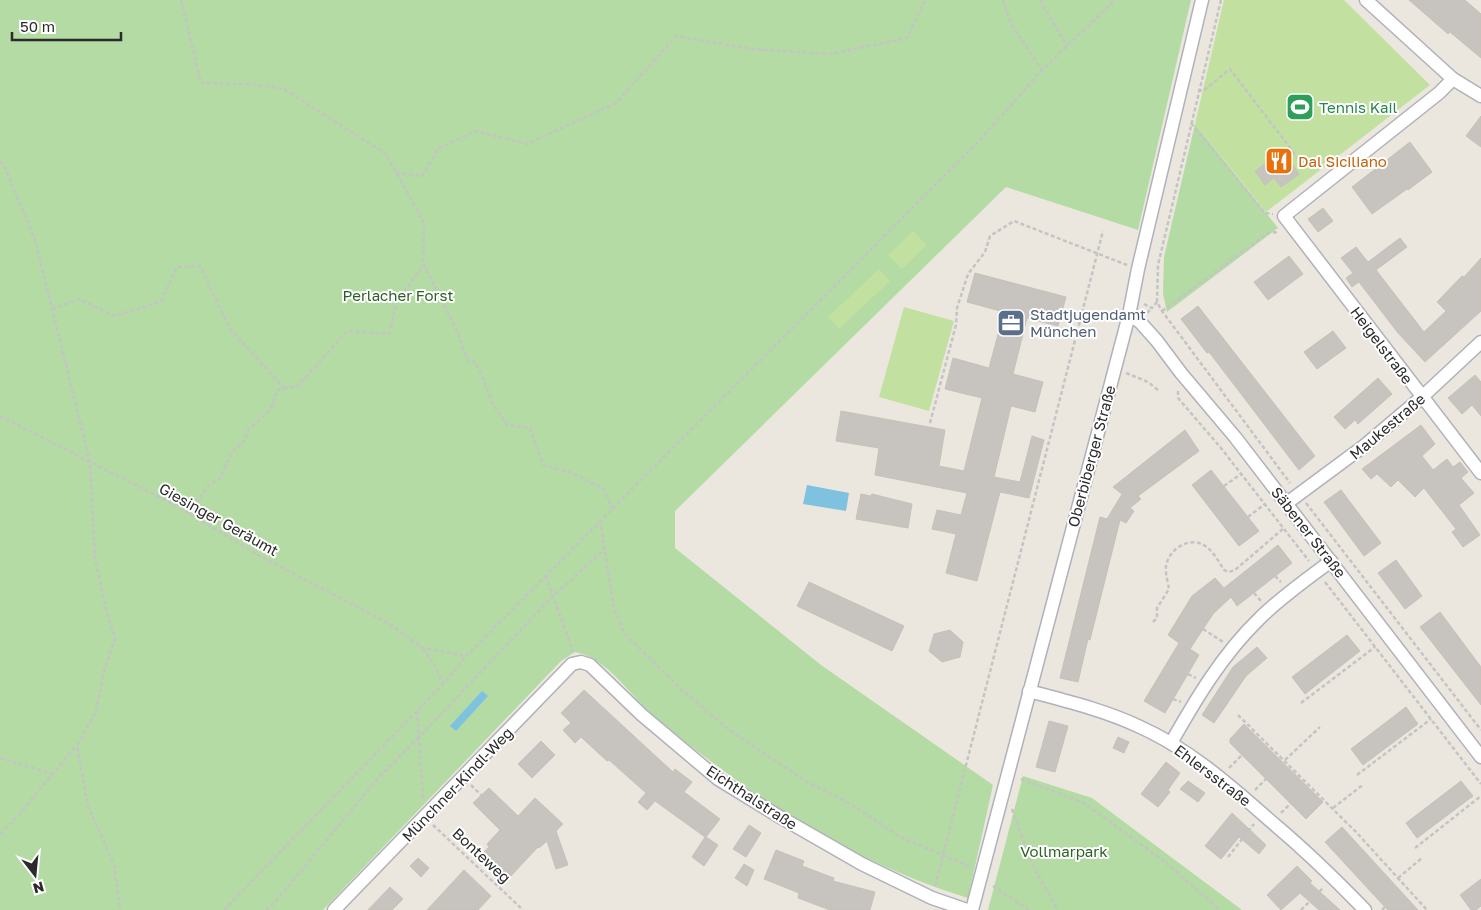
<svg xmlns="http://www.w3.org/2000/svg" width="1481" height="910" viewBox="0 0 1481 910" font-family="'Golos Text',sans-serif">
<rect width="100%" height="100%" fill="#ebe7df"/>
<!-- green -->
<g fill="#b3dba3">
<path d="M0,0H1191L1138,230L1006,187L675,511V548L821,665L993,785L968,898C880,871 798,826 724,771C699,753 670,730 648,710C625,689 606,658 575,652L561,661L323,910H0Z"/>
<polygon points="1195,124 1278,228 1167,312 1163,294 1164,257"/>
<polygon points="1023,776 1092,798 1242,910 988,910"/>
</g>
<!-- pitch -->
<g fill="#c2e1a0">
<polygon points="1224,0 1344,0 1430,85 1266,212 1195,124"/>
<polygon points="913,231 927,245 902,269 888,255"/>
<polygon points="879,269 890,281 839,329 828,317"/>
<polygon points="904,307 954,321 929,411 879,397"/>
</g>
<!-- water -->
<g fill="#7fc2e0">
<polygon points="807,485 849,493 846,511 803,504"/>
<polygon points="482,691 488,696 456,731 450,726"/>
</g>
<!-- building -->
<g fill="#c7c3be" stroke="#c6c2b9">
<polygon points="1409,0 1465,0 1481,14 1481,58 1450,32 1448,34"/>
<polygon points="1481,116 1481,147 1466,136"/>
<polygon points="1410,142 1432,172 1408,190 1407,189 1372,214 1352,187"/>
<polygon points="1283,151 1299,174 1281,187 1274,178 1265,185 1255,171"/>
<polygon points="1323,208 1333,221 1318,232 1308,219"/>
<polygon points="1400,238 1407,247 1376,270 1424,332 1446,311 1437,302 1462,276 1464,277 1481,258 1481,311 1425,362 1398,333 1359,282 1352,287 1346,278 1353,273 1341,258 1356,247 1368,262"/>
<polygon points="1289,256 1303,274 1268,300 1254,282"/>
<polygon points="975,273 1066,297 1058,326 1027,318 1013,374 1043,382 1035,412 1011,406 994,477 1020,482 1032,436 1044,440 1029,498 1000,492 977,581 946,573 956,534 932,529 937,510 961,515 967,493 875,475 879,448 836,441 841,411 945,430 939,466 964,471 982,398 945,389 953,358 989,368 1004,312 967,302"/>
<polygon points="1198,306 1315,456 1299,470 1209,352 1207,353 1181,319"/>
<polygon points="1333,331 1346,348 1317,369 1304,352"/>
<polygon points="1475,375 1481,382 1481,416 1472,405 1462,414 1448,398"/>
<polygon points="1378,378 1392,394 1358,424 1355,420 1345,429 1334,417"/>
<polygon points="1421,425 1435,444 1422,456 1433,470 1447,459 1453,467 1460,462 1468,472 1461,478 1474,493 1459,505 1480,535 1463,547 1452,532 1456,529 1424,488 1415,497 1398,480 1391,487 1377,474 1371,479 1362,469"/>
<polygon points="1185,430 1199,451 1138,496 1141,499 1130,508 1134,511 1126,523 1120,520 1090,640 1088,639 1078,682 1060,678 1100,517 1107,519 1122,494 1113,487"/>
<polygon points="1211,470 1259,531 1239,546 1192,485"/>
<polygon points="1341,490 1381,543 1364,556 1324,502"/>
<polygon points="861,494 871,496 872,494 912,504 908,528 856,519"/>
<polygon points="1278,545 1292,563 1237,606 1231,597 1213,614 1190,649 1199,655 1165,713 1144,701 1179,643 1168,635 1192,596 1215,578 1224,588"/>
<polygon points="1396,560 1422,596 1405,609 1378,573"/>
<polygon points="809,582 904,626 892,651 797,606"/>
<polygon points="1440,612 1481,667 1481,705 1420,627"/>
<polygon points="950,630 963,642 960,657 942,662 929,651 934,634"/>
<polygon points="1347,635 1360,651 1305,694 1292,677"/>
<polygon points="1257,647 1267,658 1246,676 1214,723 1202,715 1233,667"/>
<polygon points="584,690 673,772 675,769 692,782 684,792 720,819 706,837 718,845 704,866 692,857 705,837 655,801 647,810 638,802 646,793 609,760 607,761 581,737 575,743 563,730 571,723 561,713"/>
<polygon points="1406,707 1418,724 1363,765 1351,749"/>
<polygon points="1049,721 1068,726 1055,772 1036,767"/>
<polygon points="1244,724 1323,802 1306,819 1230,743 1230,739"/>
<polygon points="1118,737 1129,742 1124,753 1113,748"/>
<polygon points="541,741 555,755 532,778 518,764"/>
<polygon points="1166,762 1180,773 1168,790 1170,792 1158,807 1141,794"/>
<polygon points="1188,781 1205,793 1198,802 1180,789"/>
<polygon points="1461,781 1473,796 1417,838 1406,823"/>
<polygon points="489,788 518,816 535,798 563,824 556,831 568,865 556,869 547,841 539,848 538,847 509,878 483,853 489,847 487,844 500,830 473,803"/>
<polygon points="1232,813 1266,845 1259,854 1239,837 1221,859 1205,846"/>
<polygon points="749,825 761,833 746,857 733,849"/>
<polygon points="1342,827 1418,910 1388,910 1385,907 1325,842"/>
<polygon points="776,850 804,861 802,866 834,878 833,881 875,892 870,910 830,910 798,898 799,893 764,879"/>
<polygon points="418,858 429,868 421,877 410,866"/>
<polygon points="744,864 754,870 747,886 735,878"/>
<polygon points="1297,866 1312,881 1310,883 1340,910 1319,910 1300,893 1281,910 1267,895"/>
<polygon points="464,870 491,896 478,910 427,910"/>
<polygon points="1481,879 1481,906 1476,910 1471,910 1460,895"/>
<polygon points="390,887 403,899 392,910 368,910"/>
</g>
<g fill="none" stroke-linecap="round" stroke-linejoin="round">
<defs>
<g id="street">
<polyline points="1366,0 1453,79 1481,96"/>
<polyline points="1453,79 1439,93 1284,216 1481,473"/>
<polyline points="1129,315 1140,322 1157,341 1181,373 1235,437 1481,757"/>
<polyline points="1287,503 1364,446 1422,397 1481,342"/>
<path d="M1029,691C1066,701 1104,710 1138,726C1190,749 1232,787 1274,824C1306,851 1336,880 1365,910"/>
<path d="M1171,743C1196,699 1222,655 1259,619C1281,597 1307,579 1331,561"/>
<polyline points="334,910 572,664 581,662 590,665 642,715 718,779 780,817 862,864 932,898 967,910"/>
<polyline points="972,910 1129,315 1138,269 1202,0"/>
</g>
</defs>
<!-- street casing -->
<use href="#street" stroke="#b0b1ba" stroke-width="15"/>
<!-- path -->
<g stroke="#c4c4c4" stroke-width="2.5" stroke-dasharray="4 2.5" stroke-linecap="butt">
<polyline points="181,0 201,83 251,84 284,89 386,154 424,223 423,263 457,331 468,361 475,362 483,378 492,403 507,425 530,428 543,465 572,473 603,488 612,508"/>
<polyline points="1003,0 1011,24 1042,70"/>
<polyline points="1040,0 1067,46"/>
<polyline points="1221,0 1158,265 1157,302 1162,311 1290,483"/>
<polyline points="1198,90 1203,91 1230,69 1300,161"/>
<polyline points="1191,123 1265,213 1273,214"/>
<polyline points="0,161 5,167 35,240 90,462 95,559 106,609 115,638 104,671 96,711 77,746 88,806 114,865 120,910"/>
<polyline points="396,173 422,176 439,148 476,131 527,144 616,103 676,36 751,49 830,54 907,38 925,0"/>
<polyline points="1144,304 1152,308 1157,302"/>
<polyline points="52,309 80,299 114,316 161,302 177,267 200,266 230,329 285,389"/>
<polyline points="1162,311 1268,233 1279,232"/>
<polyline points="1147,313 1152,308"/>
<polyline points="1126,373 1148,382 1158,390"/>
<polyline points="1178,391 1178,398 1221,448 1309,561"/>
<polyline points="0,416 175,505 258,555 388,623 423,648 466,656"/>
<polyline points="930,423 956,325 957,308 968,274 985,252 990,236 1014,221 1127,265"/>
<polyline points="1224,486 1241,474"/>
<polyline points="1306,503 1481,730"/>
<polyline points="189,514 208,486 220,478 232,452 245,440 248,430 262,418 272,406 277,390 298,386 347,331 389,334 397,301 424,265"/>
<polyline points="1248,517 1265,504"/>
<polyline points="600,520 614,609 625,634 683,691 728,729 807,782 849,803 900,837 971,867"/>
<polyline points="546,576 573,652"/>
<polyline points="1275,576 1281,582"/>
<polyline points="1325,582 1481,784"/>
<polyline points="1254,593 1261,601"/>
<path d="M1153,622L1157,618V608L1169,589C1168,582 1165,573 1166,566C1169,548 1192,534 1208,548C1214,553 1219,562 1224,570L1229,572L1235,570L1284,528"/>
<polyline points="1203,629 1223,642"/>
<polyline points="423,648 435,666 443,684"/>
<polyline points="1188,674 1196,678"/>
<polyline points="1173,699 1181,702"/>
<polyline points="1301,703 1375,647"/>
<polyline points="417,710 423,799"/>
<polyline points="1238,715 1357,833 1427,910"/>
<polyline points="0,758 53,774"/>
<polyline points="1285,760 1320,727"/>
<polyline points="1229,768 1242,755"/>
<polyline points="1357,775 1431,719"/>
<polyline points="1021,779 1084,803 1165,862 1220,910"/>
<polyline points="471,785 484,798"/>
<polyline points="1255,790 1266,779"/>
<polyline points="1333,808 1364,784"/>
<polyline points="1012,809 1032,864 1058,910"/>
<polyline points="1281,813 1291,803"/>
<polyline points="433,825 523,910"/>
<polyline points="0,834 17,817 76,746"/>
<polyline points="1415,848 1481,796"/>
<polyline points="1228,857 1254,824"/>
<polyline points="1398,878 1422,858"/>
<polyline points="935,886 1103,231"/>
<polyline points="993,886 1029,910"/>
<polyline points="224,910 443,684 466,656 979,141 1042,70 1115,0"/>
<polyline points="266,910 275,902 379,777 419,737 553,596 605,549"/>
<polyline points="1301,910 1324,887"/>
<polyline points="1382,910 1385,907"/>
</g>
<!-- street -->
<use href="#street" stroke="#fff" stroke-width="12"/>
</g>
<!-- icons -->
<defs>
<symbol id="stadium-square" viewBox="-11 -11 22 22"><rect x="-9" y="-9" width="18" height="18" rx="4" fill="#2e9e5b" stroke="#fff"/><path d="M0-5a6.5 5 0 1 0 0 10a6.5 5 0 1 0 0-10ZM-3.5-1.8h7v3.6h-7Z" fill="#fff"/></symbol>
<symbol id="restaurant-square" viewBox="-11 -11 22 22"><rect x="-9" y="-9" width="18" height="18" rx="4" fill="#e8710a" stroke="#fff"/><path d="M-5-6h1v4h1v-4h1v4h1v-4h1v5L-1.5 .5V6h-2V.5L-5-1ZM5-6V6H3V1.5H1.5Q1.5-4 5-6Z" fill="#fff"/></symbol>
<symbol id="office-square" viewBox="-11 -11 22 22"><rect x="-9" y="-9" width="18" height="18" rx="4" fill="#5c6f8a" stroke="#fff"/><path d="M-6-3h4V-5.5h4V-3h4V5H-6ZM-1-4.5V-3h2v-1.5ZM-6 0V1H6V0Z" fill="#fff"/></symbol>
</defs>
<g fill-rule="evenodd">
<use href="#stadium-square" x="1284" y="91" width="32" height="32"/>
<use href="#restaurant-square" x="1263" y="145" width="32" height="32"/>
<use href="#office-square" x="995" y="307" width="32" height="32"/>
</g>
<g text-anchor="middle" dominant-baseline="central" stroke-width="4" stroke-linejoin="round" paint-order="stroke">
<!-- leisure labels -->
<g font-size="15" fill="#27864d" stroke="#fff" text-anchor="start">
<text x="1319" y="107">Tennis Kail</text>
</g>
<!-- food labels -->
<g font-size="15" fill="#c56008" stroke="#fff" text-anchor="start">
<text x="1298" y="161">Dal Siciliano</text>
</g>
<!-- park labels -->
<g font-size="15" fill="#2d6024" stroke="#fff">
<text x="398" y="295">Perlacher Forst</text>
<text x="1064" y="851">Vollmarpark</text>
</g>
<!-- service labels -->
<g font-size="15" fill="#4e5e75" stroke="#fff" text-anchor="start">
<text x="1030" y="314">Stadtjugendamt<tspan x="1030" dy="17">München</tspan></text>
</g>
<!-- street labels -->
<g font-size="15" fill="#2b2b2b" stroke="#fff">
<text transform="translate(1382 345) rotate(53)">Heigelstraße</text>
<text transform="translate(1387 426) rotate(-40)">Maukestraße</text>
<text transform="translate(1091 456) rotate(-75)">Oberbiberger Straße</text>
<text transform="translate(219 519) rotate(29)">Giesinger Geräumt</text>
<text transform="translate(1309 532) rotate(52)">Säbener Straße</text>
<text transform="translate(1213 775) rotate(37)">Ehlersstraße</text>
<text transform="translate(457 784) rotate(-46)">Münchner-Kindl-Weg</text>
<text transform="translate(752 797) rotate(33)">Eichthalstraße</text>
<text transform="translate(482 855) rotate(43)">Bonteweg</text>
</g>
</g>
<!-- north arrow -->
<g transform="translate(35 875) rotate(164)" stroke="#ffffff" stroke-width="4" paint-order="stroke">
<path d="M0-4L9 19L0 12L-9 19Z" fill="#2b2b2b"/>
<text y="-8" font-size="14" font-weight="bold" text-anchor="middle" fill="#2b2b2b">N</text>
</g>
<!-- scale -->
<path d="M12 32v8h109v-8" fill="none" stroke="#2b2b2b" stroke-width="2.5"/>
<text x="20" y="32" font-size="15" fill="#2b2b2b" stroke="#ffffff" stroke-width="4" paint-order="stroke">50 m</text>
</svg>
